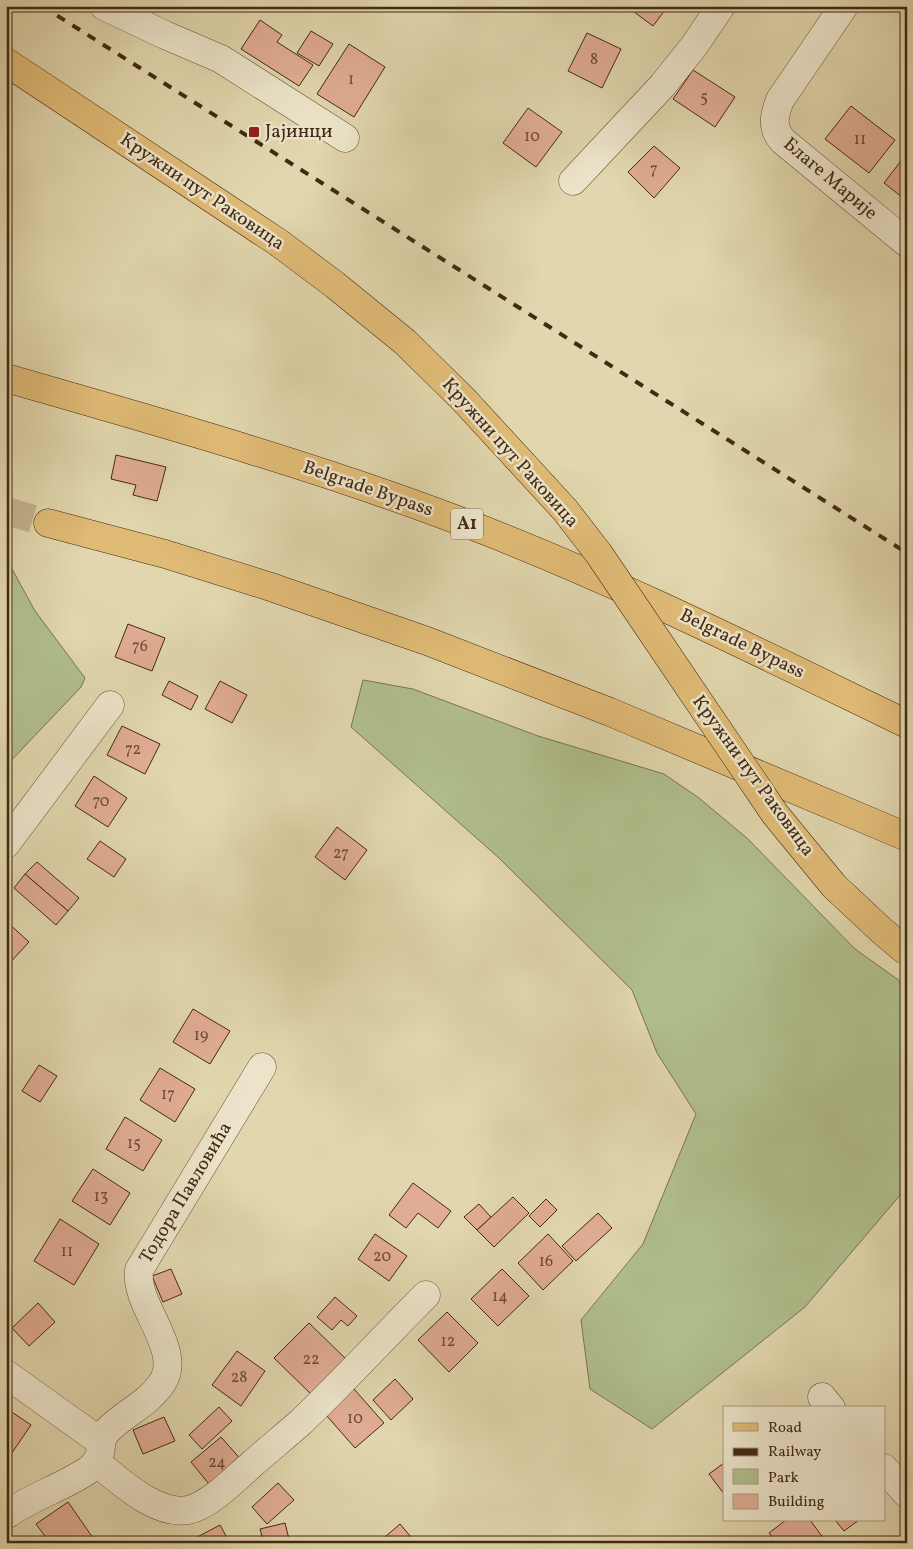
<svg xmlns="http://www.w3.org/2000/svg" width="913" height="1549" viewBox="0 0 913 1549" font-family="Vollkorn,serif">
<rect width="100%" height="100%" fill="#e1d6ad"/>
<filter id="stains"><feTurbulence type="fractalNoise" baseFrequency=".004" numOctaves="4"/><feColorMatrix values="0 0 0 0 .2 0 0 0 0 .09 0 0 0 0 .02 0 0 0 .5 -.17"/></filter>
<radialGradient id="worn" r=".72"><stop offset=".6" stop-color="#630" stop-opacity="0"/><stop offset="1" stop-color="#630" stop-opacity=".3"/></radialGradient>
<!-- green -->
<g fill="#b0be8c" stroke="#7a7450">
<polygon points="6,558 35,611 85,678 81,687 6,766"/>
<polygon points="363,680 413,689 538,736 664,774 699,798 748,839 855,949 907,986 907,1187 805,1307 652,1429 590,1389 581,1320 643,1244 696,1114 657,1053 632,990 499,858 351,727"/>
</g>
<!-- building -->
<g fill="#e0ac93" stroke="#432914">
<polygon points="626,6 668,6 653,26"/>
<polygon points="260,20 282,35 277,42 313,65 299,86 241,49"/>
<polygon points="311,31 333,44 319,66 297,53"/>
<polygon points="587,33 621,49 602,88 568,71"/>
<polygon points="349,44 385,67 354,117 317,94"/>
<polygon points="693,70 735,97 715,127 673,99"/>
<polygon points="851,106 895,140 869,173 825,139"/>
<polygon points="528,108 562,132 536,167 503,143"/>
<polygon points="654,146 680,168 654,198 628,172"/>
<polygon points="907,153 907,201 884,183"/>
<polygon points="116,455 166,467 157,501 133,495 136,485 111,479"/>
<polygon points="128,624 165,638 152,671 115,657"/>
<polygon points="169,681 198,696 191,710 162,695"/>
<polygon points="220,681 247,695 232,723 205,709"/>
<polygon points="122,726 160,744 145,774 107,755"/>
<polygon points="94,776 127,798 108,827 75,806"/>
<polygon points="337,827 367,850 345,880 315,857"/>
<polygon points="100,841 126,859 114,877 87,859"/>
<polygon points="37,862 79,898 68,911 25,874"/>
<polygon points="25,874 68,911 56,925 14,888"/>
<polygon points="6,921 29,942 6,967"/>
<polygon points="193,1009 230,1031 210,1064 173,1042"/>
<polygon points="39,1065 57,1076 40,1102 22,1091"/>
<polygon points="160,1068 195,1089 175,1122 140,1100"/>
<polygon points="125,1117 162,1140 143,1171 106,1149"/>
<polygon points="93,1169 130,1193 110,1225 72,1201"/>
<polygon points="413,1183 451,1211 438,1228 418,1213 406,1228 389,1215"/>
<polygon points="513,1197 529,1213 494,1247 477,1230"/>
<polygon points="546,1199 557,1210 540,1227 529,1216"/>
<polygon points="479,1204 491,1217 477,1230 464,1217"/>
<polygon points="598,1213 612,1228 576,1261 562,1246"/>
<polygon points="60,1219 99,1244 74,1285 34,1261"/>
<polygon points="375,1234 407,1256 389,1281 358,1259"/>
<polygon points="548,1234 573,1261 543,1290 518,1263"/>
<polygon points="171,1269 182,1294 163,1302 152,1276"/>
<polygon points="502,1269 529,1296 498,1326 471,1299"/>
<polygon points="335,1297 357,1316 348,1326 341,1320 332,1330 317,1317"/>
<polygon points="38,1303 55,1322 29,1346 12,1328"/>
<polygon points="447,1312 478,1343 449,1372 418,1340"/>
<polygon points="309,1323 348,1361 313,1396 274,1358"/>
<polygon points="237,1351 265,1371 241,1406 212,1385"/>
<polygon points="395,1379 413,1399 391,1420 373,1400"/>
<polygon points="354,1389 384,1423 355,1448 326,1415"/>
<polygon points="219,1407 232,1421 202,1449 189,1435"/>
<polygon points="6,1408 31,1425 7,1460 6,1459"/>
<polygon points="164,1417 175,1441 143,1454 133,1430"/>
<polygon points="221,1437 244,1463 213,1489 191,1462"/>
<polygon points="724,1463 724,1494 709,1474"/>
<polygon points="278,1483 294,1500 267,1524 252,1507"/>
<polygon points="68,1502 93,1538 86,1543 50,1543 36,1524"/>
<polygon points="786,1520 810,1520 827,1543 777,1543 769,1533"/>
<polygon points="835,1520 859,1520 844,1531"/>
<polygon points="285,1523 290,1543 264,1543 260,1529"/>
<polygon points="400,1524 416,1543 378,1543"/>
<polygon points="220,1525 230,1543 186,1543"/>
</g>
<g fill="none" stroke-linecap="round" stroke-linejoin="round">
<!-- highway-tunnel -->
<polyline stroke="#c1b38e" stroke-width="28" stroke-dasharray="28 14" stroke-linecap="butt" points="6,511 48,523"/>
<defs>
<g id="minor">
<polyline points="104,6 165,35 221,59 345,138"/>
<path d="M844,6L780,100C774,115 771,128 783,141L907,243"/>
<polyline points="573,181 662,86 694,46 721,6"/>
<polyline points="6,844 110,705"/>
<polyline points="6,1374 101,1442"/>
<polyline points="822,1397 831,1408"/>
<path d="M96,1462C119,1480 156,1516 188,1510C209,1506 236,1478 252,1464C268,1450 285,1436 301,1422C344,1381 384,1337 426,1295"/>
<polyline points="884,1468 907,1494"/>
<path d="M6,1515C31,1497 61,1488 87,1471C93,1467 99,1460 100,1453C102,1445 100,1438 107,1431C123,1414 148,1404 162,1383C184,1350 134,1306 139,1270L262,1067"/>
</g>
<polyline id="major" points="6,62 279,243"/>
<g id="highway">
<path d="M6,378C159,422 312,465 460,521C613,579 760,653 907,724"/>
<polyline points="48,523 165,554 268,586 427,641 610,712 907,837"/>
</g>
</defs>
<!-- minor casing -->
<use href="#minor" stroke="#6a543a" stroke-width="29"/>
<!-- major casing -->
<use href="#major" stroke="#432914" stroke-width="29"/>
<!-- highway casing -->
<use href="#highway" stroke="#432914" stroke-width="29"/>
<!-- minor -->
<use href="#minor" stroke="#ece4ca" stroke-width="28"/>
<!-- major -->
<use href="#major" stroke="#e0bb76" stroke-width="28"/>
<!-- highway -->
<use href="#highway" stroke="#e0bb76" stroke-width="28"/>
<!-- rail -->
<polyline stroke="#432914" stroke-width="4" stroke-dasharray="9 9" stroke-linecap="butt" points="42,6 907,553"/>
<defs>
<polyline id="major-bridge" points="279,243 335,285 405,342 464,400 565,510 599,554 775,814 834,886 881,930 907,952"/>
</defs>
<!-- major-bridge casing -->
<use href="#major-bridge" stroke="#432914" stroke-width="29" stroke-linecap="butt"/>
<!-- major-bridge -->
<use href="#major-bridge" stroke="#e0bb76" stroke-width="28"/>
</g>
<!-- markers -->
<rect fill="#8f2418" stroke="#ece4ca" stroke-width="2" x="248" y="126" width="12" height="12" rx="2.5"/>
<g text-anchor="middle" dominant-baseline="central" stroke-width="5" stroke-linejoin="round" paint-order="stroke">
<!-- number labels -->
<g font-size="16" fill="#6a4a34">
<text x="594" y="60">8</text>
<text x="351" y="80">1</text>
<text x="704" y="98">5</text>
<text x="532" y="137">10</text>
<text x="860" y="140">11</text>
<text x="654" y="170">7</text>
<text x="140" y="647">76</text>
<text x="133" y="750">72</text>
<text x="101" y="802">70</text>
<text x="341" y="854">27</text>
<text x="201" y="1036">19</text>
<text x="168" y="1095">17</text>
<text x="134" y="1144">15</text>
<text x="101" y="1197">13</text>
<text x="67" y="1252">11</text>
<text x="382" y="1257">20</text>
<text x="546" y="1262">16</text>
<text x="500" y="1297">14</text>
<text x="448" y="1342">12</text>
<text x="311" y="1360">22</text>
<text x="239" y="1378">28</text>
<text x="355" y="1419">10</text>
<text x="217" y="1463">24</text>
</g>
<!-- shield labels -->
<rect fill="#ece4ca" stroke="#76614b" stroke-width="1" x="451" y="508.5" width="32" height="31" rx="4"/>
<g font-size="18" font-weight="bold" fill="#432914">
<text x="467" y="524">A1</text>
</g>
<!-- poi labels -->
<g font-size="19" fill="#432914" stroke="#ece4ca" text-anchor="start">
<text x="265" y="132">Јајинци</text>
</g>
<!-- street labels -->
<g font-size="19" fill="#432914" stroke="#ece4ca">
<text transform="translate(830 179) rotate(40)">Благе Марије</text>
<text transform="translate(202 192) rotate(34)">Кружни пут Раковица</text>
<text transform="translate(510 453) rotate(48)">Кружни пут Раковица</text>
<text transform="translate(368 489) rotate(19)">Belgrade Bypass</text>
<text transform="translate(742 644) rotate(26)">Belgrade Bypass</text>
<text transform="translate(753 776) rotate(54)">Кружни пут Раковица</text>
<text transform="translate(186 1193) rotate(-59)">Тодора Павловића</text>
</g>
</g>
<!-- margin -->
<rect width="913" height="1549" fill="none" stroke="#e1d6ad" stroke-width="25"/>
<rect x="8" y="8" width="898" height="1534" fill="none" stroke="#432914" stroke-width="2.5"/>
<rect x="12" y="12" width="888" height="1524" fill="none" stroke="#432914"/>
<!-- legend -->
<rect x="723" y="1406" width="162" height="115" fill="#ece4ca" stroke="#a89981"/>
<rect x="733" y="1423" width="25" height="8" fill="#e0bb76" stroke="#a89981"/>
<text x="768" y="1432" font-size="15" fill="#432914">Road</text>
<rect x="733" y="1448" width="25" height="8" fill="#432914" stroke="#a89981"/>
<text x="768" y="1456" font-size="15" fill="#432914">Railway</text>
<rect x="733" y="1469" width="25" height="15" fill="#b0be8c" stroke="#a89981"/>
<text x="768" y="1482" font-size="15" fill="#432914">Park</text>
<rect x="733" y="1494" width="25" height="15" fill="#e0ac93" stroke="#a89981"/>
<text x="768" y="1506" font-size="15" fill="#432914">Building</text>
<rect width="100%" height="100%" filter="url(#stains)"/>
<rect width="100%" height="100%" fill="url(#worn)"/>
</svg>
